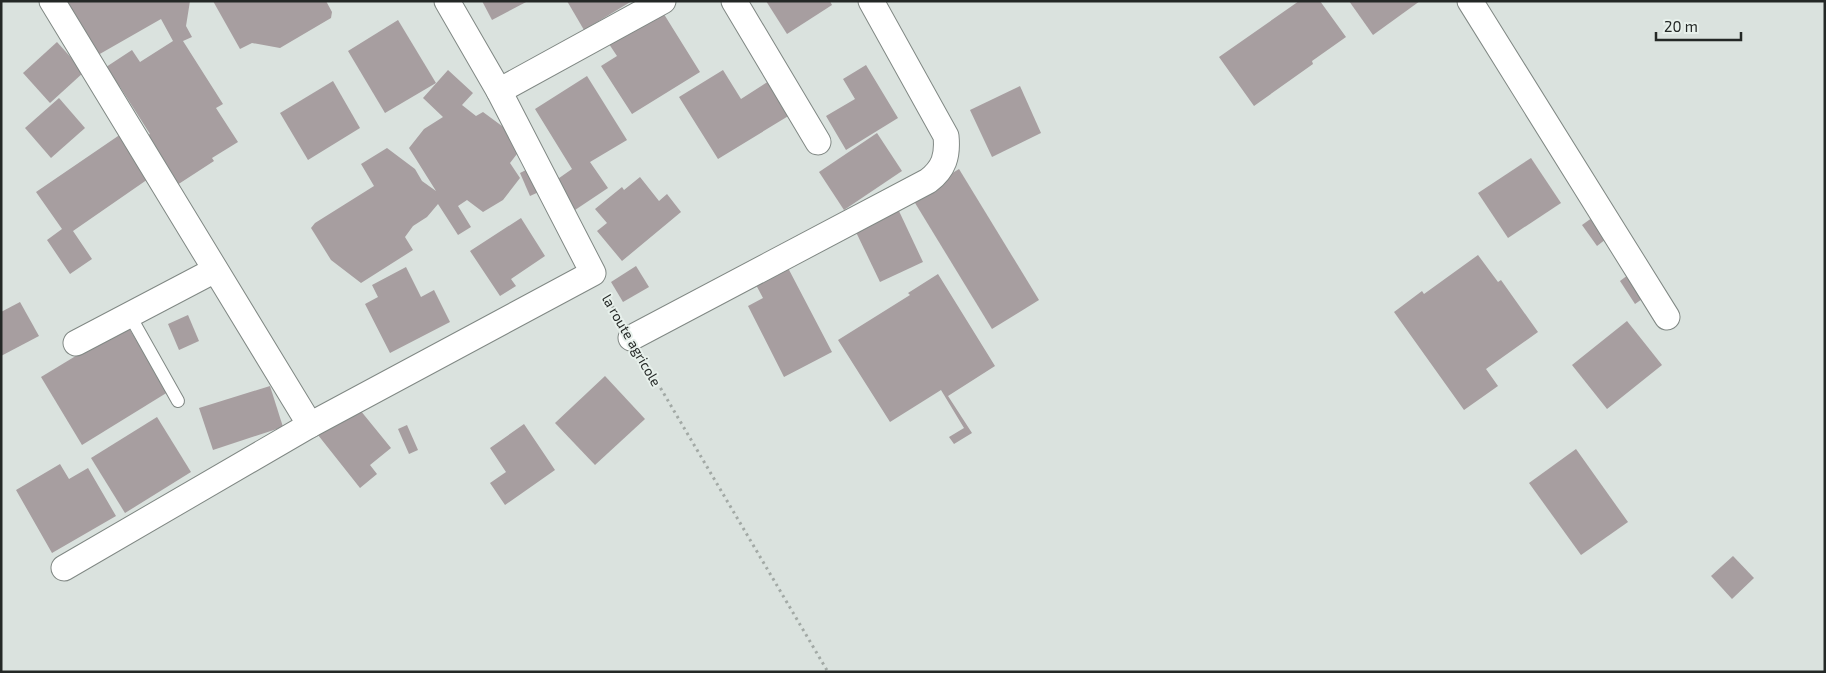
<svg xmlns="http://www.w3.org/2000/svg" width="1826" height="673" viewBox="0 0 1826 673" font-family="'Exo 2',sans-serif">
<rect width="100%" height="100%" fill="#dae2de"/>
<!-- building -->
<g fill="#a79ea0">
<polygon points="58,1 190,1 186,26 192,37 183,41 223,104 216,108 238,142 212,158 214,161 174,187 143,138 150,134 120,87 113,92 100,71 132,50 140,62 173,41 161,19 91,59"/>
<polygon points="213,1 326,1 332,12 331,18 280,48 252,43 240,49"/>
<polygon points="482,1 528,1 492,20"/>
<polygon points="567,1 632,1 584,30"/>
<polygon points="766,1 830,1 832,5 787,34"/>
<polygon points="1299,1 1320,1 1346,37 1312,61 1313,64 1254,106 1219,57"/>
<polygon points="1349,1 1420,1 1373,35"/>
<polygon points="662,11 700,72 632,114 601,66 617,56 609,44"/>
<polygon points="398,20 436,83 385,113 348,51"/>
<polygon points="57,42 84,72 50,103 23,73"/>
<polygon points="866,65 898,118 846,150 826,116 855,99 843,79"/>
<polygon points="448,70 473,93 462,105 476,116 483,112 506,129 520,150 510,163 520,178 503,200 483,212 467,200 458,206 471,227 458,235 438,204 427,217 413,226 405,237 413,250 361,283 331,260 311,228 315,223 374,186 361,164 387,148 415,169 422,181 436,191 409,148 424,129 443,117 423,98"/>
<polygon points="723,70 741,99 769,81 790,115 718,159 679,97"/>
<polygon points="587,76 627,140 590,162 608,188 572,212 552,183 572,169 535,109"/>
<polygon points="333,81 360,128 308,160 280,113"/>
<polygon points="1020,86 1041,133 992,157 970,110"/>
<polygon points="59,98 85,128 51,158 25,128"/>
<polygon points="877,133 902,171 844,210 819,172"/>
<polygon points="121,134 151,177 73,231 92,259 70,274 47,240 62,229 36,192"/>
<polygon points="1531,158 1561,203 1508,238 1478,193"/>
<polygon points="530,168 541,191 530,196 520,173"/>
<polygon points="959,169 1039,300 992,329 912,198"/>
<polygon points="640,177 659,201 667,194 681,212 622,261 597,231 607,223 595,209 622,187 624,190"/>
<polygon points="898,209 923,262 880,282 855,230"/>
<polygon points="1596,215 1610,236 1597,246 1582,225"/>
<polygon points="521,218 545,256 511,279 516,286 500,296 470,251"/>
<polygon points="1478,255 1498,282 1501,280 1538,332 1486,369 1498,386 1464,410 1394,312 1422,291 1424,294"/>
<polygon points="636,266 649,287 623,302 611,282"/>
<polygon points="787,266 832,352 784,377 748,306 763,298 755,283"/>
<polygon points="406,267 421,297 434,290 450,322 390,353 365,304 378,297 372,285"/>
<polygon points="1632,272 1648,295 1635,304 1620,281"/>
<polygon points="938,274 995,366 948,396 972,433 954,444 949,437 964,428 941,390 890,422 838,340 910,295 908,293"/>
<polygon points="20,302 39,336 1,356 1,312"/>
<polygon points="188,315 199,341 179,350 168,324"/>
<polygon points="1627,321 1662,365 1607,409 1572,365"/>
<polygon points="127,325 168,392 82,445 41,377"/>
<polygon points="605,376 645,419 595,465 555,423"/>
<polygon points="270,386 283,427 213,450 199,408"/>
<polygon points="356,405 391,448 370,465 377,474 360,488 318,435"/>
<polygon points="157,417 191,472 125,513 91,458"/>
<polygon points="524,424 555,470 505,505 490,483 506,472 490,448"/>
<polygon points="407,425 418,450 409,454 398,429"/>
<polygon points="1576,449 1628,522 1581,555 1529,483"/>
<polygon points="60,464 69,479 88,468 116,516 52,553 16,490"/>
<polygon points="1733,556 1754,578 1732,599 1711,576"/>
</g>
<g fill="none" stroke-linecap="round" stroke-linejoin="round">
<defs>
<polyline id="lane" points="129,314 178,401"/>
<g id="street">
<polyline points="52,1 310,425"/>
<polyline points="734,1 818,142"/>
<polyline points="1470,1 1667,317"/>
<polyline points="499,91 663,1"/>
<path d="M631,338L928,181C944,169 948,156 946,136L871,1"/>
<polyline points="76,343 215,270"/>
<polyline points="64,568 310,425 593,273 499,91 447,1"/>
</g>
</defs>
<!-- lane casing -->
<use href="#lane" stroke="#808884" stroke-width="14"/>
<!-- street casing -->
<use href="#street" stroke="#808884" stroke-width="27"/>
<!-- path -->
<g stroke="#a2a9a5" stroke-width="3" stroke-dasharray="2.5 4" stroke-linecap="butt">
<polyline points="606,295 618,316"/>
<polyline points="644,360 828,672"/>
</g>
<!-- lane -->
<use href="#lane" stroke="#fff" stroke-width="12"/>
<!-- street -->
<use href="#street" stroke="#fff" stroke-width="25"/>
</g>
<g text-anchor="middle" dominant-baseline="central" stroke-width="4" stroke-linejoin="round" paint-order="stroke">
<!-- street labels -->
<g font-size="14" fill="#242826" stroke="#e7f0eb">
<text transform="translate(632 340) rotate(60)">la route agricole</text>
</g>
</g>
<!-- border -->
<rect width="1826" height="673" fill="none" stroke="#242826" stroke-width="5"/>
<!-- scale -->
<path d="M1656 32v8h85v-8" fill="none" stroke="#242826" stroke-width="2.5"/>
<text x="1664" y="32" font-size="15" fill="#242826" stroke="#e7f0eb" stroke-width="4" paint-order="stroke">20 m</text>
</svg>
